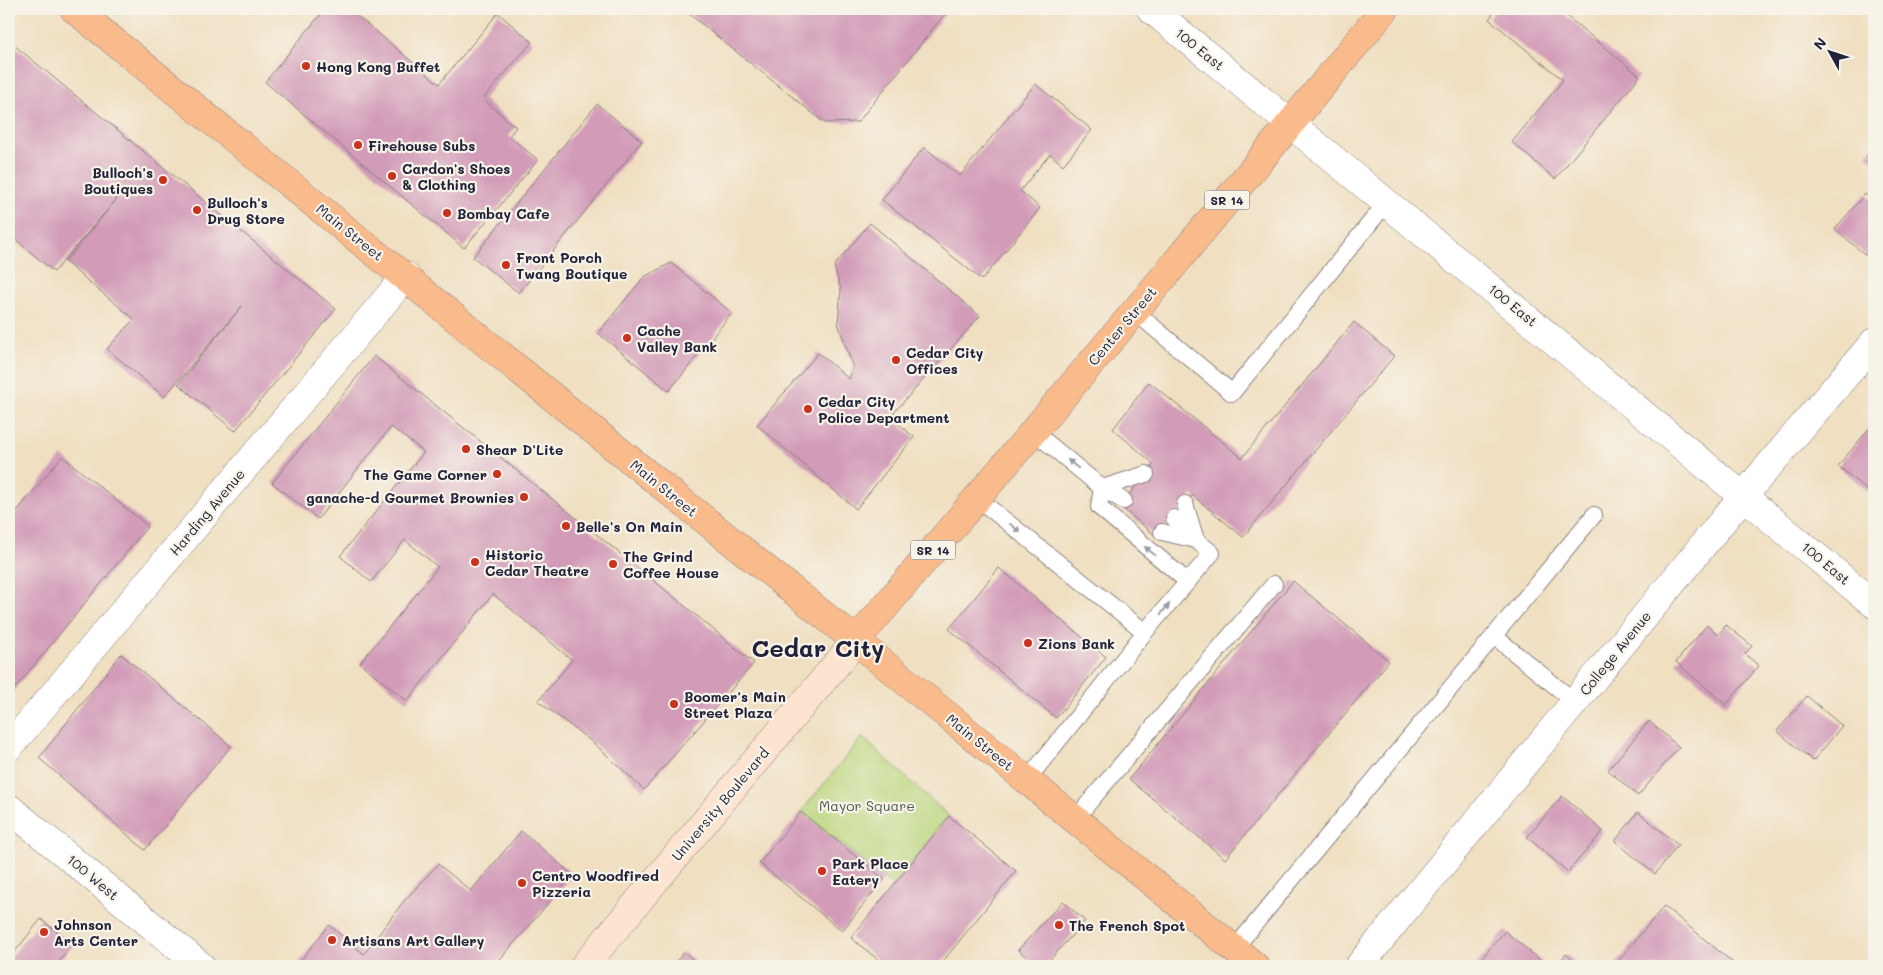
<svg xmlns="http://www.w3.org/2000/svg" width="1883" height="975" viewBox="0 0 1883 975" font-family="Mali,sans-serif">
<rect width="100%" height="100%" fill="#f7f3e8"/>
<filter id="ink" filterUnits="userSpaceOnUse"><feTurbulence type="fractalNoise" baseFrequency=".02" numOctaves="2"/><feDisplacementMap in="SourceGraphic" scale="10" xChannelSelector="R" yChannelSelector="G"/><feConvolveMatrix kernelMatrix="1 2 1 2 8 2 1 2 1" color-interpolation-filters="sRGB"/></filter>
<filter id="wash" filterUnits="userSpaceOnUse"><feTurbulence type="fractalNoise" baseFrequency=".0096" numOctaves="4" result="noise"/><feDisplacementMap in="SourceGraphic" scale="20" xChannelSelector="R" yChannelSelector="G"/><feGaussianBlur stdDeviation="1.12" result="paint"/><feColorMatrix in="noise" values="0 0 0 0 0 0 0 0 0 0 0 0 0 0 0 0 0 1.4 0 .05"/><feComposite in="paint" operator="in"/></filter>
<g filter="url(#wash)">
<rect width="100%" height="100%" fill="#f0dfc1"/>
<!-- green -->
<polygon fill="#b9d57b" stroke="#6e7c5b" points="862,737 949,816 893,886 801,812"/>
<g id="blocks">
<!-- building -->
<g fill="#d29bb8">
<polygon points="325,9 349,9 439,84 498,13 532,42 483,99 516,127 509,136 538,160 464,248 265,82"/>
<polygon points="683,9 949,9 858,122 825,123"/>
<polygon points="1497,9 1558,9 1640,76 1555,179 1512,142 1563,80 1489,19"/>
<polygon points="9,41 336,309 235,431 178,384 242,306 164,397 107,349 134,319 65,262 121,194 54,272 9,234"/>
<polygon points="1035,84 1092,130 1063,165 1050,154 1020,191 1040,208 982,280 882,200 924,147 960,176"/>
<polygon points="597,104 642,141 519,293 473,257"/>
<polygon points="1874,146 1874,161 1867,155"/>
<polygon points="1865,194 1874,202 1874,251 1869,258 1835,229"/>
<polygon points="870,223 980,316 890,417 914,437 856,509 757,425 818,353 849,379 853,367 838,323 841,290 834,266"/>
<polygon points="671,263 732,313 669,391 598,333 644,277"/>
<polygon points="1354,322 1394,356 1243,537 1192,495 1157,537 1120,506 1154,464 1113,429 1149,382 1242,458"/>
<polygon points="374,356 647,575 754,663 644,790 596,745 538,701 572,660 493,594 407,701 360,663 438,567 405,540 371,582 340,556 424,452 391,427 318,519 272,483"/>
<polygon points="1874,423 1874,486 1869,492 1838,466"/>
<polygon points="62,456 148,526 9,696 9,521"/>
<polygon points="999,568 1106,657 1056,718 949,629"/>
<polygon points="1293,581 1389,661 1225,859 1129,779"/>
<polygon points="1707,625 1718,635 1726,625 1752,646 1745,654 1759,666 1726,705 1676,662"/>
<polygon points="121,654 231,746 145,850 39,758"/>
<polygon points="1807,696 1842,726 1813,761 1777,731"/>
<polygon points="1649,721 1679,747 1638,796 1608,770"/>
<polygon points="1562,796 1603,831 1568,872 1527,837"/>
<polygon points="801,812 884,879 842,931 759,863"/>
<polygon points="1638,812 1678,845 1655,874 1615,841"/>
<polygon points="949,816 1016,871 939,966 886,966 851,938"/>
<polygon points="521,831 573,875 494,966 296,966 329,925 364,954 403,902 438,864 471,891"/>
<polygon points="1063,901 1085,921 1044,966 1037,966 1018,950"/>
<polygon points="1664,906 1737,966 1614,966"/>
<polygon points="41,919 73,945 55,966 9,966 9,959"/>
<polygon points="1505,931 1547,966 1475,966"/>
<polygon points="684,952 701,966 672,966"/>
<polygon points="1566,954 1580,966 1556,966"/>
</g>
</g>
</g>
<g filter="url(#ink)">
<use href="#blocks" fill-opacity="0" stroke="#89807e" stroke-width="1"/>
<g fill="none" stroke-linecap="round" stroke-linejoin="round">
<defs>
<g id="service">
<polyline points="1134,311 1232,393 1387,202"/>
<polyline points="1033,431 1102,488 1146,474"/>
<polyline points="1102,488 1099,507 1188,582"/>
<polyline points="1102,488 1124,501"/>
<polyline points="977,498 1145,632 1212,553 1196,540 1185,504"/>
<polyline points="1174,518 1194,538"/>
<polyline points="1162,532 1196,540"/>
<polyline points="1494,636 1575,702"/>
<polyline points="1027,780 1145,632"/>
<polyline points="1075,819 1274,584"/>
<polyline points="1234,949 1594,515"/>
</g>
<g id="minor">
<polyline points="1151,9 1874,604"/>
<polyline points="9,747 406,276"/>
<polyline points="9,808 201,966"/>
<polyline points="1359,966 1744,495 1874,342"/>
</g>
<polyline id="secondary" points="584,966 856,641"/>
<g id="primary">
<polyline points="74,9 650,476 856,641 1255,966"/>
<polyline points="856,641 1163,278 1385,9"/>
</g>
</defs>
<!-- service casing -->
<use href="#service" stroke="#89807e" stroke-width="18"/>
<!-- minor casing -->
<use href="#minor" stroke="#89807e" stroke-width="29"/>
<!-- secondary casing -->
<use href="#secondary" stroke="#89807e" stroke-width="29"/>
<!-- primary casing -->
<use href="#primary" stroke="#89807e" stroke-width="29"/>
<!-- service -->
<use href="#service" stroke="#fff" stroke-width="16"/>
<!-- minor -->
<use href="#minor" stroke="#fff" stroke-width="28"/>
<!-- secondary -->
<use href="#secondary" stroke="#fde4d1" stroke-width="28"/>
<!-- primary -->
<use href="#primary" stroke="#fabb8c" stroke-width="28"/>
</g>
<!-- one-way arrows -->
<defs><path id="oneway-solid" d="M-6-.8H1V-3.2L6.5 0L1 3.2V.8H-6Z" transform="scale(1.25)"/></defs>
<g fill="#9c9ca7">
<use href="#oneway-solid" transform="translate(1073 464) rotate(-140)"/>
<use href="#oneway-solid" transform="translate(1015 528) rotate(39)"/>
<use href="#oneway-solid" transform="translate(1150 551) rotate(-140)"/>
<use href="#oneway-solid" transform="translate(1165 609) rotate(-50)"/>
</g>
</g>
<!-- markers -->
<g fill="#c8321e" stroke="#f7f3e8" stroke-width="2">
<circle cx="306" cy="66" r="5"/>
<circle cx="358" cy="145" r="5"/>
<circle cx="392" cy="176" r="5"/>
<circle cx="163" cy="180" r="5"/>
<circle cx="197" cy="210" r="5"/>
<circle cx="447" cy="213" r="5"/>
<circle cx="506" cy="265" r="5"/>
<circle cx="627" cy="338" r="5"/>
<circle cx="896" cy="360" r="5"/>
<circle cx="808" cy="409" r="5"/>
<circle cx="466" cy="449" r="5"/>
<circle cx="497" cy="474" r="5"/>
<circle cx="524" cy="497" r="5"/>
<circle cx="566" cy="526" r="5"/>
<circle cx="475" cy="562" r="5"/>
<circle cx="613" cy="564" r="5"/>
<circle cx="1028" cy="643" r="5"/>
<circle cx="674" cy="704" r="5"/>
<circle cx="822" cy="871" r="5"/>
<circle cx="522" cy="883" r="5"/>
<circle cx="1059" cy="925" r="5"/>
<circle cx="44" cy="932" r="5"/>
<circle cx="332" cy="940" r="5"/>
</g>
<g text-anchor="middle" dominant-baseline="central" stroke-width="4.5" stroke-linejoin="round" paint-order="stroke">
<!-- shield labels -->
<g fill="#f7f3e8" stroke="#62616f" stroke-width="1">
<rect x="1204.5" y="190.5" width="45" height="19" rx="4"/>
<rect x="910.5" y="540.5" width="45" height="19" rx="4"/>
</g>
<g font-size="12" font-weight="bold" fill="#22223b">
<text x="1227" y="200">SR 14</text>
<text x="933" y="550">SR 14</text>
</g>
<!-- street labels -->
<g font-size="14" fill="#22223b" stroke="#f7f3e8">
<text transform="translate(1200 49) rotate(39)">100 East</text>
<text transform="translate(350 232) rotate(39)">Main Street</text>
<text transform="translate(1513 305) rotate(39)">100 East</text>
<text transform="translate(1122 326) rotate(-50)">Center Street</text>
<text transform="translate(664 488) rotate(39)">Main Street</text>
<text transform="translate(207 512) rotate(-50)">Harding Avenue</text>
<text transform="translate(1826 563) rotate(40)">100 East</text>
<text transform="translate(1615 653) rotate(-51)">College Avenue</text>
<text transform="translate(980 742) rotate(39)">Main Street</text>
<text transform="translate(720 804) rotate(-50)">University Boulevard</text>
<text transform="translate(93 877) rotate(40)">100 West</text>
</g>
<!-- poi labels -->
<g font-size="14" font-weight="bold" fill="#22223b" stroke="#f7f3e8" text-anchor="start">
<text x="316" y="66">Hong Kong Buffet</text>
<text x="368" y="145">Firehouse Subs</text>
<text x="402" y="168">Cardon's Shoes<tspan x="402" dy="16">&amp; Clothing</tspan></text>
<text x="153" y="172" text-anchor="end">Bulloch's<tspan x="153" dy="16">Boutiques</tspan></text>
<text x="207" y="202">Bulloch's<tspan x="207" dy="16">Drug Store</tspan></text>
<text x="457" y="213">Bombay Cafe</text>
<text x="516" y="257">Front Porch<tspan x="516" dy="16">Twang Boutique</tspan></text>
<text x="637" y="330">Cache<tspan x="637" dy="16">Valley Bank</tspan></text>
<text x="906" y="352">Cedar City<tspan x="906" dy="16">Offices</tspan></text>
<text x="818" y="401">Cedar City<tspan x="818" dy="16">Police Department</tspan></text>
<text x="476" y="449">Shear D'Lite</text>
<text x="487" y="474" text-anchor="end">The Game Corner</text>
<text x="514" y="497" text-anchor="end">ganache-d Gourmet Brownies</text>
<text x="576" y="526">Belle's On Main</text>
<text x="485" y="554">Historic<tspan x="485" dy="16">Cedar Theatre</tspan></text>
<text x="623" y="556">The Grind<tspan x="623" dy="16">Coffee House</tspan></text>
<text x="1038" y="643">Zions Bank</text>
<text x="684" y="696">Boomer's Main<tspan x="684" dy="16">Street Plaza</tspan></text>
<text x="832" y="863">Park Place<tspan x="832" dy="16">Eatery</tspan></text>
<text x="532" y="875">Centro Woodfired<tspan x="532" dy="16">Pizzeria</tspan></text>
<text x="54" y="924">Johnson<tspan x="54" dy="16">Arts Center</tspan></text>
<text x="1069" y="925">The French Spot</text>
<text x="342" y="940">Artisans Art Gallery</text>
</g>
<!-- park labels -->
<g font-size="14" fill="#4f584e" stroke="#f7f3e8">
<text x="867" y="805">Mayor Square</text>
</g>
<!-- town labels -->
<g font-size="24" font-weight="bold" fill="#22223b" stroke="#f7f3e8">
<text x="818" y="647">Cedar City</text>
</g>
</g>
<!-- margin -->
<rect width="1883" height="975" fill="none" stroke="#f7f3e8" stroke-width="30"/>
<!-- north arrow -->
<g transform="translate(1830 52) rotate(310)" stroke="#f7f3e8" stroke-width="4" paint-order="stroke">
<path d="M0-4L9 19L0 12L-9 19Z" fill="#22223b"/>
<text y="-8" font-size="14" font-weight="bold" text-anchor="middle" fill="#22223b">N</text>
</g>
</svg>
